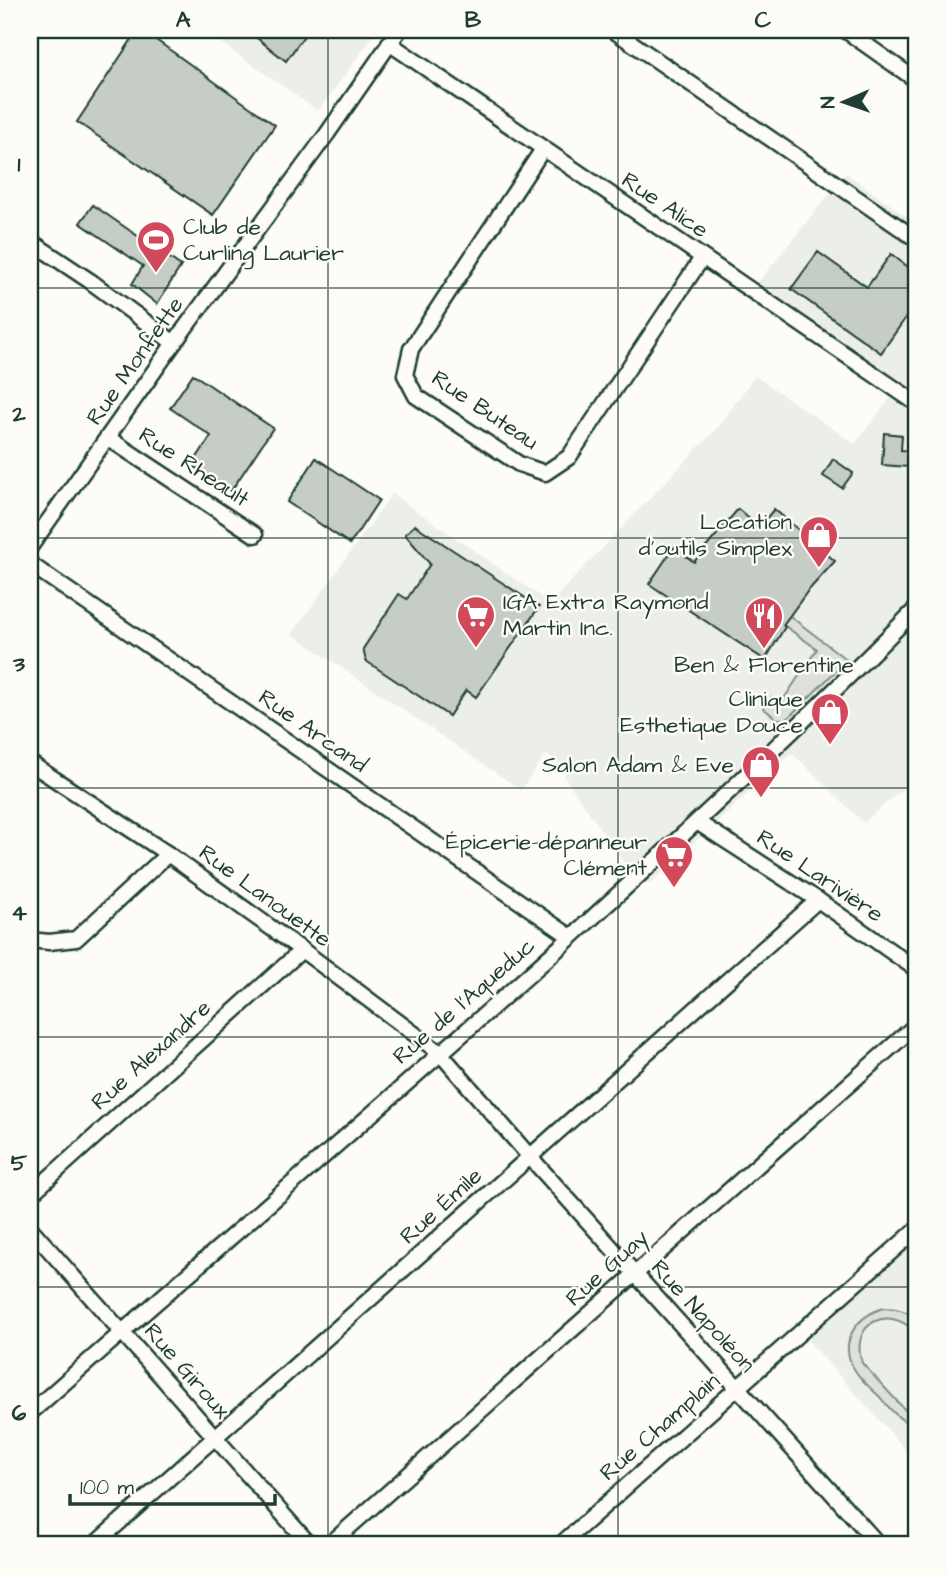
<svg xmlns="http://www.w3.org/2000/svg" width="946" height="1575" viewBox="0 0 946 1575" font-family="'Architects Daughter',sans-serif">
<rect width="100%" height="100%" fill="#fdfcf7"/>
<filter id="ink" filterUnits="userSpaceOnUse"><feTurbulence type="fractalNoise" baseFrequency=".0143" numOctaves="2"/><feDisplacementMap in="SourceGraphic" scale="14" xChannelSelector="R" yChannelSelector="G"/><feConvolveMatrix kernelMatrix="1 2 1 2 8 2 1 2 1" color-interpolation-filters="sRGB"/></filter>
<g filter="url(#ink)">
<!-- built -->
<g fill="#eceee9">
<polygon points="203,30 378,30 318,111"/>
<polygon points="846,173 916,223 916,777 864,823 792,753 650,884 624,863 564,776 567,770 546,754 521,790 292,634 392,494 550,603 719,426 755,376 855,444 891,397 748,295"/>
<polygon points="916,1230 916,1461 801,1333"/>
</g>
<!-- green -->
<g fill="#dde0db" stroke="#7e8e88" stroke-width="2">
<polygon points="706,547 790,616 847,660 787,719 777,719 763,708 771,697 781,703 817,649 695,562"/>
<path d="M883,1308C896,1308 906,1310 916,1319V1333C889,1303 849,1323 862,1363L905,1410L916,1416V1428C900,1421 890,1409 879,1396C871,1389 862,1381 856,1372C837,1344 854,1318 883,1308Z"/>
</g>
<!-- building -->
<g fill="#c6cdc7" stroke="#1f3d34" stroke-width="2">
<polygon points="138,30 142,30 275,125 213,215 77,122"/>
<polygon points="263,30 308,30 286,61 257,38"/>
<polygon points="93,205 181,266 157,304 132,284 143,266 80,223"/>
<polygon points="818,252 867,287 891,254 916,273 916,303 881,353 791,289"/>
<polygon points="193,374 273,428 231,491 192,465 211,436 170,408"/>
<polygon points="884,433 902,435 901,450 910,451 909,467 882,465"/>
<polygon points="316,458 379,500 350,544 287,502"/>
<polygon points="833,459 853,473 842,488 823,476"/>
<polygon points="738,509 759,527 774,509 835,561 807,592 783,625 785,627 765,660 649,584 674,547 694,562"/>
<polygon points="415,525 539,607 476,697 466,690 449,716 366,661 363,649 399,594 407,599 430,564 405,534"/>
</g>
<g fill="none" stroke-linecap="round" stroke-linejoin="round">
<defs>
<g id="minor">
<polyline points="613,30 916,239"/>
<polyline points="845,30 916,80"/>
<polyline points="389,43 916,403"/>
<polyline points="543,149 411,349 405,375 416,396 519,464 545,473 569,457 702,258"/>
<polyline points="30,241 90,281 174,343"/>
<polyline points="108,438 255,535"/>
<polyline points="30,547 174,343 327,134 399,30"/>
<polyline points="30,564 571,937"/>
<polyline points="30,763 168,854 302,950 440,1053 530,1157 879,1545"/>
<polyline points="697,822 818,900 916,969"/>
<polyline points="30,940 49,942 76,939 168,854"/>
<polyline points="30,1195 302,950"/>
<polyline points="30,1228 310,1545"/>
<path d="M30,1413C329,1149 636,893 916,609"/>
<polyline points="94,1545 818,900"/>
<polyline points="329,1545 916,1025"/>
<polyline points="560,1545 916,1230"/>
</g>
</defs>
<!-- minor casing -->
<use href="#minor" stroke="#1f3d34" stroke-width="19"/>
<!-- minor -->
<use href="#minor" stroke="#fdfcf7" stroke-width="14"/>
</g>
</g>
<!-- grid -->
<path fill="none" stroke="#1f3d34" stroke-width="2" stroke-opacity="0.55" d="M328,30V1545M618,30V1545M30,288H916M30,538H916M30,788H916M30,1037H916M30,1287H916"/>
<!-- icons -->
<defs>
<symbol id="stadium-pin" viewBox="-11 -11 22 30"><path d="M0 17L-7.5 6A9.5 9.5 0 1 1 7.5 6Z" fill="#d1495b" stroke="#fdfcf7"/><path d="M0-5a6.5 5 0 1 0 0 10a6.5 5 0 1 0 0-10ZM-3.5-1.8h7v3.6h-7Z" fill="#fff"/></symbol>
<symbol id="shop-pin" viewBox="-11 -11 22 30"><path d="M0 17L-7.5 6A9.5 9.5 0 1 1 7.5 6Z" fill="#d1495b" stroke="#fdfcf7"/><path d="M-5-2.5h2.3a2.7 3.5 0 0 1 5.4 0H5L5.5 6h-11ZM-1.5-2.5h3a1.5 2.3 0 0 0-3 0Z" fill="#fff"/></symbol>
<symbol id="supermarket-pin" viewBox="-11 -11 22 30"><path d="M0 17L-7.5 6A9.5 9.5 0 1 1 7.5 6Z" fill="#d1495b" stroke="#fdfcf7"/><path d="M-6-5.5h2.5l.6 2H6L4.5 2H-2.5L-4.4-4H-6ZM-1.5 3.2a1.3 1.3 0 1 0 .1 0ZM3 3.2a1.3 1.3 0 1 0 .1 0Z" fill="#fff"/></symbol>
<symbol id="restaurant-pin" viewBox="-11 -11 22 30"><path d="M0 17L-7.5 6A9.5 9.5 0 1 1 7.5 6Z" fill="#d1495b" stroke="#fdfcf7"/><path d="M-5-6h1v4h1v-4h1v4h1v-4h1v5L-1.5 .5V6h-2V.5L-5-1ZM5-6V6H3V1.5H1.5Q1.5-4 5-6Z" fill="#fff"/></symbol>
</defs>
<g fill-rule="evenodd">
<use href="#stadium-pin" x="134" y="218" width="44" height="60"/>
<use href="#shop-pin" x="797" y="513" width="44" height="60"/>
<use href="#supermarket-pin" x="454" y="593" width="44" height="60"/>
<use href="#restaurant-pin" x="742" y="594" width="44" height="60"/>
<use href="#shop-pin" x="808" y="690" width="44" height="60"/>
<use href="#shop-pin" x="739" y="743" width="44" height="60"/>
<use href="#supermarket-pin" x="652" y="833" width="44" height="60"/>
</g>
<g text-anchor="middle" dominant-baseline="central" stroke-width="5" stroke-linejoin="round" paint-order="stroke">
<!-- street labels -->
<g font-size="23" fill="#1f3d34" stroke="#fdfcf7">
<text transform="translate(665 205) rotate(34)">Rue Alice</text>
<text transform="translate(135 361) rotate(-55)">Rue Monfette</text>
<text transform="translate(485 410) rotate(34)">Rue Buteau</text>
<text transform="translate(194 467) rotate(33)">Rue Rheault</text>
<text transform="translate(313 731) rotate(35)">Rue Arcand</text>
<text transform="translate(820 876) rotate(34)">Rue Larivière</text>
<text transform="translate(265 896) rotate(36)">Rue Lanouette</text>
<text transform="translate(464 1001) rotate(-41)">Rue de l'Aqueduc</text>
<text transform="translate(151 1055) rotate(-42)">Rue Alexandre</text>
<text transform="translate(441 1206) rotate(-42)">Rue Émile</text>
<text transform="translate(607 1268) rotate(-42)">Rue Guay</text>
<text transform="translate(703 1316) rotate(48)">Rue Napoléon</text>
<text transform="translate(187 1371) rotate(49)">Rue Giroux</text>
<text transform="translate(660 1427) rotate(-41)">Rue Champlain</text>
</g>
<!-- poi labels -->
<g font-size="23" fill="#1f3d34" stroke="#fdfcf7" text-anchor="end">
<text x="183" y="227" text-anchor="start">Club de<tspan x="183" dy="26">Curling Laurier</tspan></text>
<text x="792" y="522">Location<tspan x="792" dy="26">d'outils Simplex</tspan></text>
<text x="503" y="602" text-anchor="start">IGA Extra Raymond<tspan x="503" dy="26">Martin Inc.</tspan></text>
<text x="764" y="665" text-anchor="middle">Ben &amp; Florentine</text>
<text x="803" y="699">Clinique<tspan x="803" dy="26">Esthetique Douce</tspan></text>
<text x="734" y="765">Salon Adam &amp; Eve</text>
<text x="647" y="842">Épicerie-dépanneur<tspan x="647" dy="26">Clément</tspan></text>
</g>
</g>
<!-- margin -->
<rect width="946" height="1575" fill="none" stroke="#fdfcf7" stroke-width="77"/>
<!-- north arrow -->
<g transform="translate(844 102) rotate(268)" stroke="#fdfcf7" stroke-width="5" paint-order="stroke">
<path d="M0-5L12 26L0 18L-12 26Z" fill="#1f3d34"/>
<text y="-10" font-size="19" font-weight="bold" text-anchor="middle" fill="#1f3d34">N</text>
</g>
<!-- scale -->
<path d="M70 1494v10h205v-10" fill="none" stroke="#1f3d34" stroke-width="3.5"/>
<text x="80" y="1494" font-size="21" fill="#1f3d34" stroke="#fdfcf7" stroke-width="5" paint-order="stroke">100 m</text>
<rect x="38" y="38" width="870" height="1498" fill="none" stroke="#1f3d34" stroke-width="2.5"/>
<g font-size="23" text-anchor="middle" font-weight="bold" fill="#1f3d34">
<text x="183" y="27">A</text>
<text x="473" y="27">B</text>
<text x="763" y="27">C</text>
<text x="19" y="171">1</text>
<text x="19" y="421">2</text>
<text x="19" y="671">3</text>
<text x="19" y="920">4</text>
<text x="19" y="1170">5</text>
<text x="19" y="1420">6</text>
</g>
</svg>
